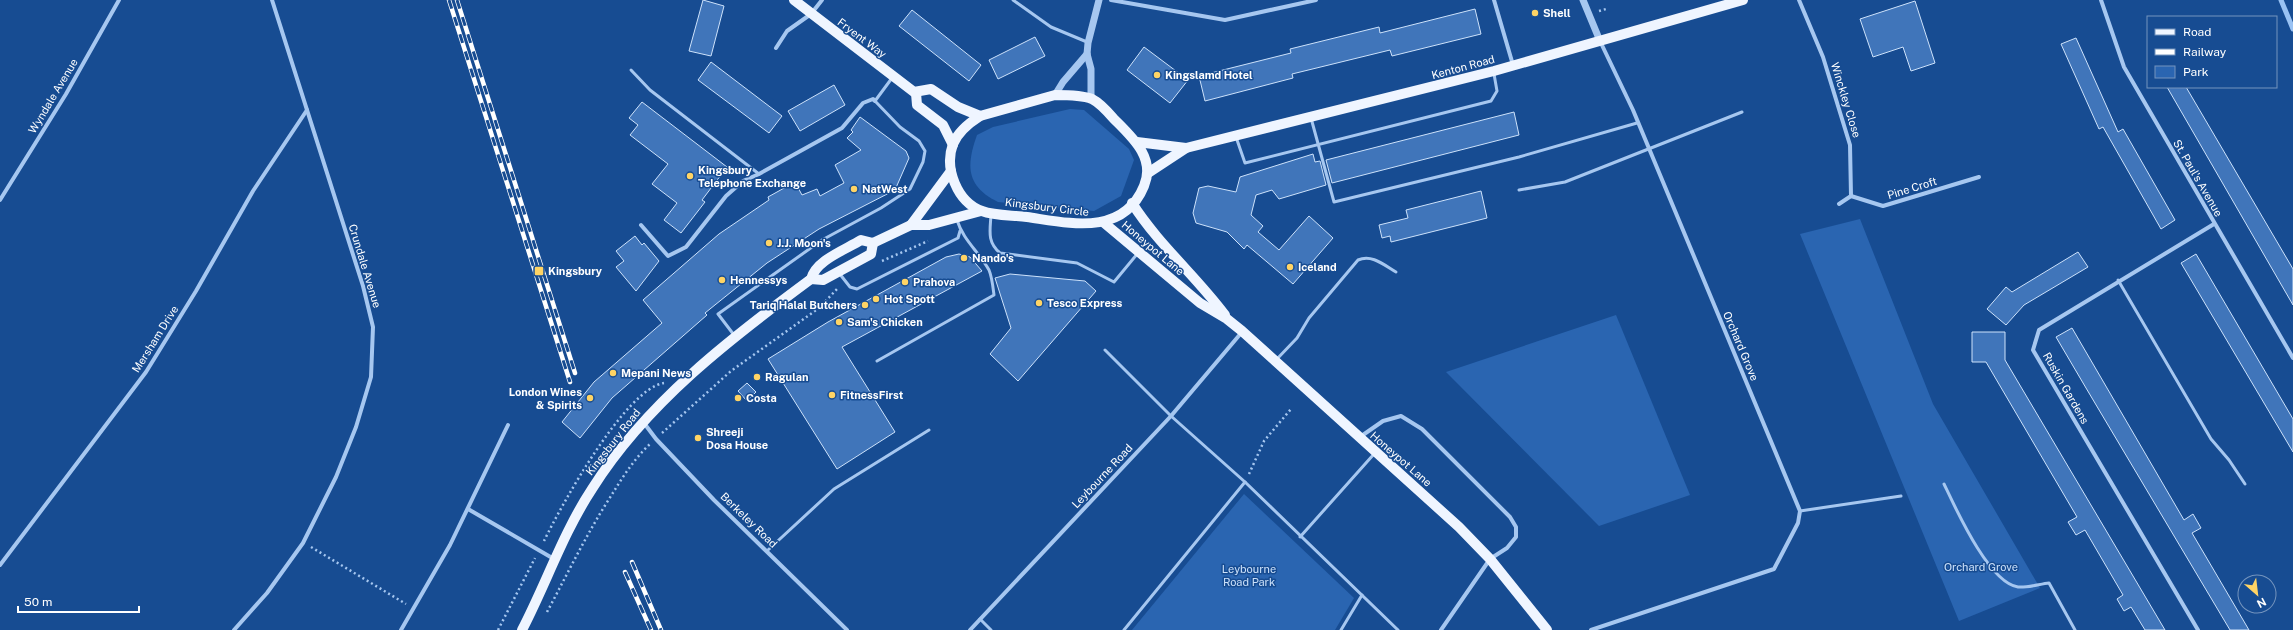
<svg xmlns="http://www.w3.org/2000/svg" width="2293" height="630" viewBox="0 0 2293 630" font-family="'Public Sans',sans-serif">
<rect width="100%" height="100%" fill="#174c92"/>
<!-- green -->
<g fill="#2a65b1">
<path d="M1070,109L1084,110L1129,149L1134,160L1121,196L1094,211L998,202C966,186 966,166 977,135L993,127Z"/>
<polygon points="1860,219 1933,404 2040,588 1959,621 1800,234"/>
<polygon points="1616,315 1690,495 1599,526 1446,372"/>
<polygon points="1244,494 1354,598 1335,630 1132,630"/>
</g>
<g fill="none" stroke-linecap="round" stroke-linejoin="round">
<!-- stream -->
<polyline stroke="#99c2f3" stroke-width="5" points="2281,0 2293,29"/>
</g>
<!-- building -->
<g fill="#4075ba" stroke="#cde2fb">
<polygon points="703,0 724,6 711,56 689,51"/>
<polygon points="1915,1 1935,63 1911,71 1903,47 1873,57 1860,19"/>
<polygon points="1475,9 1481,34 1392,56 1390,50 1292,74 1293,78 1205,101 1199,76 1291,53 1290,49 1379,27 1380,33"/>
<polygon points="912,10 981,65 969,81 899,26"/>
<polygon points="1035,37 1045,56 998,79 989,60"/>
<polygon points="2076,38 2118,132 2123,129 2175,220 2161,229 2103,127 2099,129 2061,44"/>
<polygon points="1144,47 1188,80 1170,103 1127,70"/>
<polygon points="711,62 782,116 769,133 698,80"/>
<polygon points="834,85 845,105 800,131 788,111"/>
<polygon points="2167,87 2186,87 2293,269 2293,305"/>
<polygon points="642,102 727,167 702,200 705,202 681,233 664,220 677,203 652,184 668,164 630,135 638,125 629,118"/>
<polygon points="1514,112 1519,135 1332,183 1326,160"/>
<polygon points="860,117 906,151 909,158 895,190 819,229 767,263 705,313 707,315 612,398 580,438 562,422 594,382 662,323 643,300 719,234 769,200 768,197 795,182 802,195 817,189 820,196 844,183 835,165 861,150 847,138 853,132 851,130"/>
<polygon points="1313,154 1315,162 1320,161 1326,185 1279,199 1272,190 1256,195 1251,215 1263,226 1258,232 1279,250 1309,216 1333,238 1293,284 1247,245 1244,249 1227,232 1196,223 1193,213 1199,188 1208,186 1236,192 1240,177"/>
<polygon points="1481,191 1487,218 1391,242 1390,236 1382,238 1379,225 1408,218 1406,210"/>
<polygon points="635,236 642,245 644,243 659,261 636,291 616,267 624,261 616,251"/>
<polygon points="2078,252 2088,267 2024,305 2006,325 1987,309 2006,287 2012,292"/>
<polygon points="959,254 970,257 982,271 842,347 895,432 837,469 768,359 828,322 946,257"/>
<polygon points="2196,254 2293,419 2293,452 2181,263"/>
<polygon points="1010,274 1085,281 1096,291 1018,381 990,354 1011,328 995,278"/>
<polygon points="2072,328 2184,520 2193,514 2201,528 2192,533 2249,630 2230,630 2086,388 2056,337"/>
<polygon points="1972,332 2005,332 2005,360 2165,630 2145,630 2131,607 2124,611 2117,599 2123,595 2085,530 2076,535 2068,522 2077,517 1986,362 1972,362"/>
<polygon points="747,383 756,392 747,401 738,391"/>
</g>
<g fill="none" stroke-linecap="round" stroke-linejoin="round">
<!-- path -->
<g stroke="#a6c7f0" stroke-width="2.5" stroke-dasharray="2 3" stroke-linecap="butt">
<polyline points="1599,11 1606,9"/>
<polyline points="882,261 928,241"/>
<polyline points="662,433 731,371 819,308 837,289"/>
<polyline points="1249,474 1264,441 1291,409"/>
<path d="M544,541C561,506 625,389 664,383"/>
<polyline points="311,547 406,604"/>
<path d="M547,612C568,573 587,533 611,496C622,478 634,459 650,444"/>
<polyline points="498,630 535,558"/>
</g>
<!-- service -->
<g stroke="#a6c7f0" stroke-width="3">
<polyline points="1013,0 1051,27 1087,42"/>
<polyline points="631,70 650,90 759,174"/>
<polyline points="1311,118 1334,202 1519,157 1637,123"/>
<polyline points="1236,137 1245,163 1491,101 1497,91 1494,74"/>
<polyline points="1519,190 1565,182 1742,112"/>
<path d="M991,215C990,231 987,242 1000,253L1077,263L1114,282L1138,253"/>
<polyline points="839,273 850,287 857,289 958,238 960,231"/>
<polyline points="2118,280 2211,439 2229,460 2245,484"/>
<polyline points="734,335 718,314 822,240 881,208 910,189 923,162 925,151 919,141 900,127 875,101 892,78"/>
<polyline points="1105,350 1171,416 1245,482 1398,630"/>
<path d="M1276,360L1297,338L1309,318L1358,260C1372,254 1384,265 1396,272"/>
<path d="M877,361L994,295C993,287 992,277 989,270C979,252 963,240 957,220"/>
<path d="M1944,484C1956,509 1989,583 2018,587C2027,588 2040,584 2049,583L2075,630"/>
<polyline points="1800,511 1901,496"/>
<polyline points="1300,537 1374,454"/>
<polyline points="768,550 834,489 929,430"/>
<polyline points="980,619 991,630"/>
<polyline points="1124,630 1245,482"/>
<polyline points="1341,630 1362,595"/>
</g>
<!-- minor -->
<g stroke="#a6c7f0" stroke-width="4">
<polyline points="1111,0 1225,20 1316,0"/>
<polyline points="1494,0 1513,65"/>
<polyline points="1799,0 1823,57 1850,145 1851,196 1839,204"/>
<polyline points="2101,0 2124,67 2293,358"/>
<polyline points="776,48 787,31 811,14 822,0"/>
<polyline points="1851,196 1883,206 1979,177"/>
<polyline points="0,200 66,94 119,0"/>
<polyline points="641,225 668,256 686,247 726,196 743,181 759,174 842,128 863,103 873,99 875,101"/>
<polyline points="644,423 656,439 714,500 847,630"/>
<polyline points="1360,437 1383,421 1401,416 1422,429 1510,517 1516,527 1516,537 1507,548 1490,559 1441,630"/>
<polyline points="468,509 554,559"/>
<polyline points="0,565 146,372 196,291 253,191 307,110"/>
<polyline points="234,630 267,593 303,543 336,477 356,427 371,377 373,327 363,286 272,0"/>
<polyline points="401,630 450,545 508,425"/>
<polyline points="970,630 1171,416 1242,332"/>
<polyline points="1591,630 1774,569 1798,523 1800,511 1633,110 1600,41"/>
<polyline points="2198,630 2033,350 2039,330 2214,224"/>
</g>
<!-- tertiary -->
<g stroke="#a6c7f0" stroke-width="7">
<polyline points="1583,0 1600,41"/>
<polyline points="1055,95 1063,82 1087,54"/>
<polyline points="1091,99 1091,69 1087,54 1088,43 1099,0"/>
</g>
<!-- primary -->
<g stroke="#eff5ff" stroke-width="10">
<polyline points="794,0 914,92 931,89 958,107 980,116"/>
<polyline points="916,93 917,105 943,125 953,145"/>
<path d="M1055,95C1066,95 1082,95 1092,99C1100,103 1108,112 1114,119C1132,137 1156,158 1144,186C1123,237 1069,223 1027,217C1013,215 995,216 982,211C957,202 944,168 953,144C958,132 969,123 980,116Z"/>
<polyline points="1137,142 1186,148"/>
<polyline points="1148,173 1186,148 1494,71 1743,0"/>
<path d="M1132,203C1158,244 1196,276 1225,315"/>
<polyline points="1103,222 1200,303 1227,319 1242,331 1459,527 1490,559 1547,630"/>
<polyline points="911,225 951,171"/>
<polyline points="811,279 823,280 871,254 873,243"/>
<path d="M522,630C546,584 563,533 592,489C646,403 731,338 811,279C816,260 845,250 861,240L873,243L911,225H929L981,211"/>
</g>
<defs>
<g id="rail">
<polyline points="449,0 570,382"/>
<polyline points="457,0 575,373"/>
<polyline points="632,562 661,630"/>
<polyline points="625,572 651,630"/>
</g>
</defs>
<!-- rail casing -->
<use href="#rail" stroke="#fff" stroke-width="4.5"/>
<!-- rail -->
<use href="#rail" stroke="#174c92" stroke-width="3" stroke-dasharray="9" stroke-linecap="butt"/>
</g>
<!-- markers -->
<g fill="#ffd465" stroke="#174c92" stroke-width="1.5">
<circle cx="1535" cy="13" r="4"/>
<circle cx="1157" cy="75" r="4"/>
<circle cx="690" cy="176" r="4"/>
<circle cx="854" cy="189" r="4"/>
<circle cx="769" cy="243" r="4"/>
<circle cx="964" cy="258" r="4"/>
<circle cx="1290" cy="267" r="4"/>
<rect x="534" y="266" width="10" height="10" rx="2"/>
<circle cx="722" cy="280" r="4"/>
<circle cx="905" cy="282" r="4"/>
<circle cx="876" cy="299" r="4"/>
<circle cx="1039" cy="303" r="4"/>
<circle cx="865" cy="305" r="4"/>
<circle cx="839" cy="322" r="4"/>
<circle cx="613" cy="373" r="4"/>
<circle cx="757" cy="377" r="4"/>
<circle cx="832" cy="395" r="4"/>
<circle cx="590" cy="398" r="4"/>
<circle cx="738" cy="398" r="4"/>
<circle cx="698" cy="438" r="4"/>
</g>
<g text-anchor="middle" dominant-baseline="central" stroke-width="3" stroke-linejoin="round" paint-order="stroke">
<!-- poi labels -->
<g font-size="11" font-weight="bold" fill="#fff" stroke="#174c92" text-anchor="start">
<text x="1543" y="13">Shell</text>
<text x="1165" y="75">Kingslamd Hotel</text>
<text x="698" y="170">Kingsbury<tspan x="698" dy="13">Telephone Exchange</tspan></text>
<text x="862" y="189">NatWest</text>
<text x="777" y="243">J.J. Moon's</text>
<text x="972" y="258">Nando's</text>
<text x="1298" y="267">Iceland</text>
<text x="548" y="271">Kingsbury</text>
<text x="730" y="280">Hennessys</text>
<text x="913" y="282">Prahova</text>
<text x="884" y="299">Hot Spott</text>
<text x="1047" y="303">Tesco Express</text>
<text x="857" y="305" text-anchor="end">Tariq Halal Butchers</text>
<text x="847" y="322">Sam's Chicken</text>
<text x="621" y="373">Mepani News</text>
<text x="765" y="377">Ragulan</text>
<text x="582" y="392" text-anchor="end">London Wines<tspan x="582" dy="13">&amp; Spirits</tspan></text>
<text x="840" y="395">FitnessFirst</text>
<text x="746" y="398">Costa</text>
<text x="706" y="432">Shreeji<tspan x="706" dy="13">Dosa House</tspan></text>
</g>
<!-- street labels -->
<g font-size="11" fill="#fff" stroke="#174c92">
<text transform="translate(862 38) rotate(37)">Fryent Way</text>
<text transform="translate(1463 67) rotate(-15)">Kenton Road</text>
<text transform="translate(53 96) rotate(-59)">Wyndale Avenue</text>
<text transform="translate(1846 100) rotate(73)">Winckley Close</text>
<text transform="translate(2198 178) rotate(60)">St. Paul's Avenue</text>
<text transform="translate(1912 188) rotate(-17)">Pine Croft</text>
<text transform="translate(1047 207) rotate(7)">Kingsbury Circle</text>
<text transform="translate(1153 248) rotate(40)">Honeypot Lane</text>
<text transform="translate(365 266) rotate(73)">Crundale Avenue</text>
<text transform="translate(155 339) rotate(-58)">Mersham Drive</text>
<text transform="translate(1741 346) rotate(67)">Orchard Grove</text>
<text transform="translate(2066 388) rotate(60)">Ruskin Gardens</text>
<text transform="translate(613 442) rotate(-52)">Kingsbury Road</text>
<text transform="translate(1401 459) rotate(41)">Honeypot Lane</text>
<text transform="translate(1102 476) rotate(-47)">Leybourne Road</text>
<text transform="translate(749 520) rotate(44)">Berkeley Road</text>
</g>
<!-- park labels -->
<g font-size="11" fill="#cde2fb" stroke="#174c92">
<text x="1981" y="567">Orchard Grove</text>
<text x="1249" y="569">Leybourne<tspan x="1249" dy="13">Road Park</tspan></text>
</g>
</g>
<!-- legend -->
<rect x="2147" y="16" width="130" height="72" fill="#174c92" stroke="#7494be"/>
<rect x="2155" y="29" width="20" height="6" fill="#eff5ff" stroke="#7494be"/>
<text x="2183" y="36" font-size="12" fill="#ffffff">Road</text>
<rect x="2155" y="49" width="20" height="6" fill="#ffffff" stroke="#7494be"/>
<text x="2183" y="56" font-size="12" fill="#ffffff">Railway</text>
<rect x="2155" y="66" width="20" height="12" fill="#2a65b1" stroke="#7494be"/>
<text x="2183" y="76" font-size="12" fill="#ffffff">Park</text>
<!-- north arrow -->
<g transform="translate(2257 594) rotate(152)"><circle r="19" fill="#174c92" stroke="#7494be"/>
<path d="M0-3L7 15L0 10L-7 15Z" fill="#ffd465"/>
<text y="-6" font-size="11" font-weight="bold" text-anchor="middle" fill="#ffffff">N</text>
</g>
<!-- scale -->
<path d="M18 606v6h121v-6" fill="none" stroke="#ffffff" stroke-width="2"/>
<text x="24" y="606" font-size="12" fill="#ffffff" stroke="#174c92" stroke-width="3" paint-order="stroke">50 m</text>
</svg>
